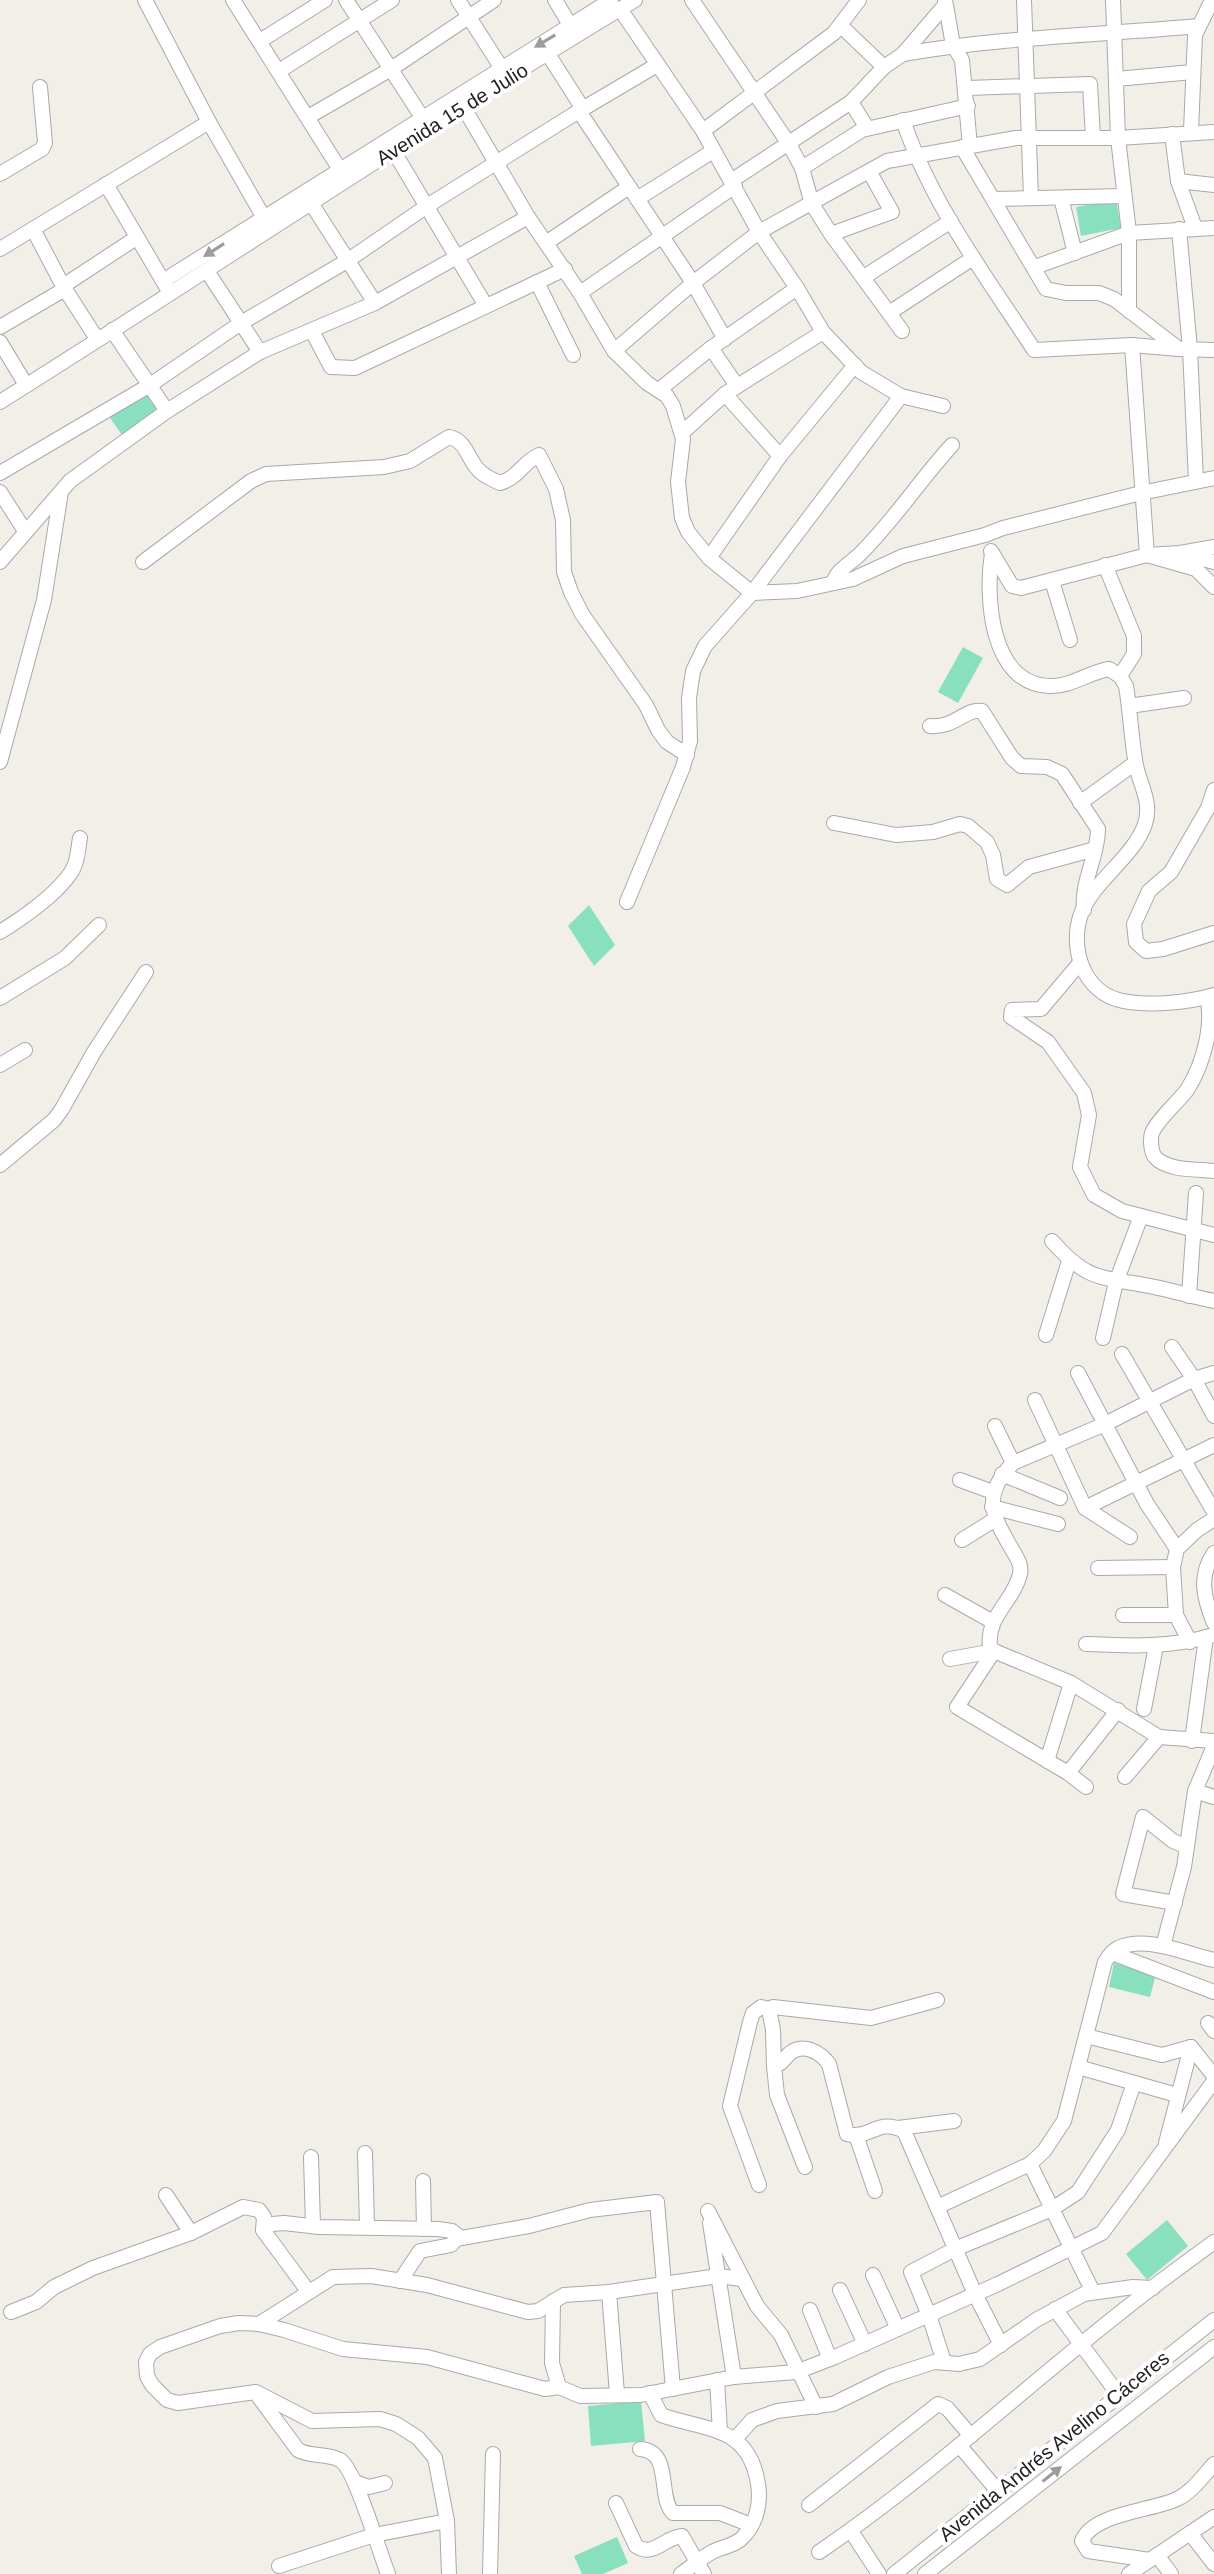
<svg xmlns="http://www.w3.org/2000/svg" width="1214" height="2574" viewBox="0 0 1214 2574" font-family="Arial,sans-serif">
<rect width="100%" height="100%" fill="#f2efe9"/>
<!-- pitch -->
<g fill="#88e0be">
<polygon points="1116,200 1121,228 1081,236 1076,207"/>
<polygon points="147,391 161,412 122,435 108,415"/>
<polygon points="963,647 983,658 958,703 938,692"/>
<polygon points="589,905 615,945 594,966 568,926"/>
<polygon points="1114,1963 1156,1974 1150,1997 1109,1987"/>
<polygon points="1167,2220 1188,2246 1147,2280 1126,2254"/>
<polygon points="641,2401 645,2441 591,2446 588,2406"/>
<polygon points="617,2537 628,2563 603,2574 582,2574 574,2556"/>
</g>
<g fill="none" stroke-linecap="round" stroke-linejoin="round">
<defs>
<g id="minor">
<polyline points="145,0 209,122 268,225"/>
<polyline points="233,0 344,176"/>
<polyline points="346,0 429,128"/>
<polyline points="458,0 506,75"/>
<polyline points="555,0 570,25"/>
<polyline points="692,0 789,144 802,168 812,204 831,234 902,331"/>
<polyline points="945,0 953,45 962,60 970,146"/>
<polyline points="1024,0 1031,198"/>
<polyline points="1113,0 1118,138 1129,233 1129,311"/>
<polyline points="620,9 703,131 759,232 797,288 823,332 861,372 901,396 943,406"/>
<polyline points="840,25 884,67"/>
<polyline points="260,41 325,0"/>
<polyline points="548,54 583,109"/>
<path d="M903,54C1001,37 1100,35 1199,26"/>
<polyline points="279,71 392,0"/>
<polyline points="1116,79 1193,72"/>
<polyline points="967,88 1090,84 1093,138"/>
<polyline points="851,102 867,128"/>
<polyline points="464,108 528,217 580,293 614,351 647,383 667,396 673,406 683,439 678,482 682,518 688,532 709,558 752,593 797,591 853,579 903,556 985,535 1003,528 1141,493 1214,478"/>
<polyline points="579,111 693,283 725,339"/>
<polyline points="308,117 391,69 494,0"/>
<path d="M903,120C931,204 986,276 1034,350L1132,345L1179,349"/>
<polyline points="703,131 834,33 859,0"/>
<polyline points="1191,131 1195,35 1212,0"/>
<polyline points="1172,134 1178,181 1195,228"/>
<polyline points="962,147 1046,289 1066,293 1099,293 1114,299 1179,349 1214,350"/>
<polyline points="393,150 486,306"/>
<polyline points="802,168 862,130 968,106"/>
<polyline points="0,174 42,149 45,143 40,87"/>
<polyline points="731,181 851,102 884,67 903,54 945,5"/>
<polyline points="1178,181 1214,185"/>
<polyline points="106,184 167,288"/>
<polyline points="1061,198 1075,253"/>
<polyline points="637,199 713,151"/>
<polyline points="994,199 1123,196"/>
<polyline points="311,203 375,303"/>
<polyline points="33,229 63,286 97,339"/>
<polyline points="1179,229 1190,349 1196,481"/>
<polyline points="831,234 892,212 869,171"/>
<polyline points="546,243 629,187"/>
<polyline points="0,249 209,122"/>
<polyline points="1035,267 1129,233 1214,228"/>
<polyline points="207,271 260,352"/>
<polyline points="864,277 951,221"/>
<polyline points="163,281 611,0"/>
<polyline points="537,282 573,355"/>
<polyline points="63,286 136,238"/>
<polyline points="580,293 735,186"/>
<polyline points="889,313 973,258"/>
<polyline points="0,327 65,289"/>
<polyline points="112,330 167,411"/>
<polyline points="312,331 331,367 355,368 565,269"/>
<polyline points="0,342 26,385"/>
<polyline points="1132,345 1147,555 1196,569 1214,587"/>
<polyline points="711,348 737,386"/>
<polyline points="614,351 693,283 759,232 887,161 1016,138 1118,138 1214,132"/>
<polyline points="659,390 711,348 797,288"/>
<polyline points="725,394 780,456"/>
<path d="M0,402C212,269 420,129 635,0"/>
<polyline points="683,432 725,394 823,332"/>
<polyline points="0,473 150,385 241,323 347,261 427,206 579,111 657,65"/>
<polyline points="0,492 25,531"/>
<polyline points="991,551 1012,586 1021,588 1147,555 1180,553 1214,547"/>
<path d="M992,553C985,596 990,685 1050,686C1071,687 1089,672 1109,669L1120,676L1126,686C1130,710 1131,734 1135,759C1137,781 1153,800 1145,824C1134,857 1093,881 1081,914C1069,948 1083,993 1123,1001C1150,1006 1187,1003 1214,995"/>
<polyline points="1189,555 1214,562"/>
<polyline points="709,558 780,456 855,365"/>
<polyline points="0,562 70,481 167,411 260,352 375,303 528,217"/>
<path d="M143,562L251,481L266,474L384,467L410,461L449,437C465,440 467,456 476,467C482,475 491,479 500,483C518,478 523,462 539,455L556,489L563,520L564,572L571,592L582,614L646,705L658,730L667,742L687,755"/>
<polyline points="1105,565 1134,636 1134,654 1120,676"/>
<polyline points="1052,581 1070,640"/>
<path d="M833,583C837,570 848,565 858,556C893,522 919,481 952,445"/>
<polyline points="1129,706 1184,698"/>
<path d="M930,726C956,728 965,708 982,711L1012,758L1021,766L1047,767L1062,774L1098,829C1098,857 1081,881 1084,910"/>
<polyline points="0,762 44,600 61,492"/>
<polyline points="1214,790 1208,808 1171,872 1149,891 1134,924 1136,942 1146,951 1163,949 1214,933"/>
<polyline points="1080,803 1135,763"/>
<polyline points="834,823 896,835 933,832 960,824 968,826 987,842 993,855 997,879 1007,885 1029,867 1095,849"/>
<polyline points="627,902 683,767 690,741 689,698 693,671 705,646 752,593 901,396"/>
<path d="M0,932C23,918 60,892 73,869C78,860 78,848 80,838"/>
<polyline points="1079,964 1041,1009 1012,1010 1011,1017 1048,1042 1084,1093 1089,1115 1080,1167 1094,1195 1122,1211 1214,1235"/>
<path d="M1207,997C1214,1025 1203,1065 1187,1090C1178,1102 1157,1120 1152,1133C1150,1139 1151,1152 1155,1157C1167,1171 1197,1169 1214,1171"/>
<polyline points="0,998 65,958 99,925"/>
<polyline points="0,1065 25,1050"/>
<polyline points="0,1165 54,1120 62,1109 94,1052 146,972"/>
<path d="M1052,1241C1083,1276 1094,1277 1139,1284C1164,1288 1189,1296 1214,1301"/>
<polyline points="1189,1296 1196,1193"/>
<polyline points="1046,1335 1069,1261"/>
<polyline points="1103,1338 1116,1282 1141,1216"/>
<polyline points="1172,1347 1194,1379 1214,1416"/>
<polyline points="1122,1354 1214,1512"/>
<polyline points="1078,1373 1147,1504 1177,1549"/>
<path d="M1214,1373L1194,1379L1103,1425L1013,1463C981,1496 992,1515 1013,1551C1017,1558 1022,1565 1020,1574C1014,1601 986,1616 990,1647L994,1651L1071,1683L1159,1737L1214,1741"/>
<polyline points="1035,1400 1085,1508 1130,1537"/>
<polyline points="995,1426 1013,1463"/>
<polyline points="1002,1474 1060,1498"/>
<polyline points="960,1480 993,1492"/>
<polyline points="992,1507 1058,1524"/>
<polyline points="1085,1508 1214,1445"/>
<polyline points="962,1540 994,1520"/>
<path d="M1214,1553C1198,1576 1204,1599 1214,1623"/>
<polyline points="1098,1568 1173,1567"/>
<polyline points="945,1595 993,1622"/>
<polyline points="1123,1615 1176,1615"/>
<polyline points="1190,1642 1176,1615 1173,1567 1177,1549 1197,1530 1214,1519"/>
<path d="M1086,1644C1131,1646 1171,1648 1214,1635"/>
<polyline points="994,1651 957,1707 1068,1773 1086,1787"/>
<polyline points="950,1659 994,1651"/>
<polyline points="1144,1709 1156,1646"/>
<polyline points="1192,1741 1206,1637"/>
<polyline points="1047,1761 1071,1683"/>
<polyline points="1068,1773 1118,1710"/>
<polyline points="1125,1777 1159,1737"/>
<polyline points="1195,1791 1214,1797"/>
<polyline points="1175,1903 1123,1894 1143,1817 1173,1841 1187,1847"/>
<polyline points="1163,1946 1184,1867 1195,1791 1214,1746"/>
<polyline points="1112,1953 1214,1992"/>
<polyline points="769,2009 773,2007 871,2018 937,2000"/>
<polyline points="1208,2023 1214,2031"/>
<polyline points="1086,2036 1162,2055 1191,2047"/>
<polyline points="1191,2047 1214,2076"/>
<polyline points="1078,2067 1177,2095"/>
<polyline points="898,2128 954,2121"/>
<polyline points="856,2135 875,2191"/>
<polyline points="1166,2143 1191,2047"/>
<polyline points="365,2153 367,2226"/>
<polyline points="311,2157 313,2226"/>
<polyline points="1030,2164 1093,2292"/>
<path d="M805,2167L777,2095L774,2066C782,2064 783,2060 789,2054C803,2042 820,2052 829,2064L847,2134C870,2140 878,2117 904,2131L975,2294L1001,2345"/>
<polyline points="423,2181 424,2229"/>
<polyline points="759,2185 730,2106 750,2022 753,2013 761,2007 769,2009 773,2030 774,2066"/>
<polyline points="166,2195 191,2233"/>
<path d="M937,2207L1030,2164L1044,2151L1064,2121L1105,1962C1108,1957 1112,1951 1118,1948C1147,1935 1186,1954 1214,1960"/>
<polyline points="708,2211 757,2306 781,2335 816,2407"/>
<polyline points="710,2223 734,2377"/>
<polyline points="263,2230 272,2224 284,2223 319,2227 438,2229 452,2231 457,2235 456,2239 451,2245 420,2251 400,2281"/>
<polyline points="456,2239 529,2226 590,2210 657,2202 673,2389"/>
<polyline points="873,2275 898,2329"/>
<polyline points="840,2290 865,2344"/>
<polyline points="609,2292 617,2394"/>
<polyline points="553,2301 552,2363 559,2387 580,2396 641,2395 734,2377 796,2372 835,2357 998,2284 1102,2233 1214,2081"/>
<polyline points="1055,2309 1118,2394"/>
<polyline points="810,2310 830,2359"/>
<polyline points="11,2312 36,2302 54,2287 93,2268 191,2233 243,2207 259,2210 264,2217 263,2230 308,2291"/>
<polyline points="259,2324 333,2277 371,2276 427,2285 528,2312 538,2311 564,2295 609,2292 718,2276 742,2279"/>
<polyline points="944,2362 929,2315 911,2272 955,2249 1052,2209 1078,2192 1118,2130 1134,2083"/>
<polyline points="717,2380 720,2432"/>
<path d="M650,2393L661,2415C706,2431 749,2425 758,2484C761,2502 757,2522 744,2536C736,2546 723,2546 712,2552C701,2558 691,2567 681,2574"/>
<path d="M258,2396L298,2450C310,2457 327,2453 340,2460C355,2468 380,2554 388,2574"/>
<polyline points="736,2438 752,2420 777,2411 833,2404 888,2377 934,2362 959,2364 980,2359 1036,2320 1084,2294 1133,2287 1153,2288"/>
<polyline points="959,2445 997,2490"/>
<path d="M640,2449C673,2451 657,2497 673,2513H720L751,2525"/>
<polyline points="355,2482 369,2487 385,2483"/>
<path d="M616,2503L636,2546C653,2558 665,2537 682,2536L704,2574"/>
<polyline points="809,2505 938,2404 947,2408 971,2436"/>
<polyline points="851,2531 879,2574"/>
<polyline points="1190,2533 1214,2564"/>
<path d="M819,2552C924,2481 1017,2394 1116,2316C1148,2290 1181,2266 1214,2242"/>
<polyline points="1157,2555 1171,2574"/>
<path d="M1150,2560L1088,2551L1082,2541C1093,2513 1152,2511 1177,2499C1192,2492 1203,2476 1214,2464"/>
<polyline points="279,2566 374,2535 447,2521"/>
<polyline points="449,2574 447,2521 435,2458 418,2438 396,2424 380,2419 312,2421 256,2392 178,2403 167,2400 152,2385 147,2376 146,2362 150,2354 160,2347 220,2326 239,2323 259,2324 284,2330 343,2349 427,2357 545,2389 559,2387"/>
<polyline points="490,2574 493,2454"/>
<polyline points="894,2574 1214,2320"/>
<polyline points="925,2574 1214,2347"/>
<polyline points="1129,2574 1214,2517"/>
</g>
</defs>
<!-- minor casing -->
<use href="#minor" stroke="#a9a9a9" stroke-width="16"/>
<!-- minor -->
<use href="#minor" stroke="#fff" stroke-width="14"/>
</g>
<!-- one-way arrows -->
<defs><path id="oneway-solid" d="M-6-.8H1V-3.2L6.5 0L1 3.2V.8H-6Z" transform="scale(2)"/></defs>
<g fill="#9c9c9c">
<use href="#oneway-solid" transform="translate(545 41) rotate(149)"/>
<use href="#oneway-solid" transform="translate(214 250) rotate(148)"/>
<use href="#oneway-solid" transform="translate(1052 2474) rotate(-38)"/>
</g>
<g text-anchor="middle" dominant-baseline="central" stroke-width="8" stroke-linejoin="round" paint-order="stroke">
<!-- street labels -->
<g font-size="20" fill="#222" stroke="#fff">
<text transform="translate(452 114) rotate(-32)">Avenida 15 de Julio</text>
<text transform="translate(1054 2446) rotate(-39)">Avenida Andrés Avelino Cáceres</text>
</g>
</g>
</svg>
